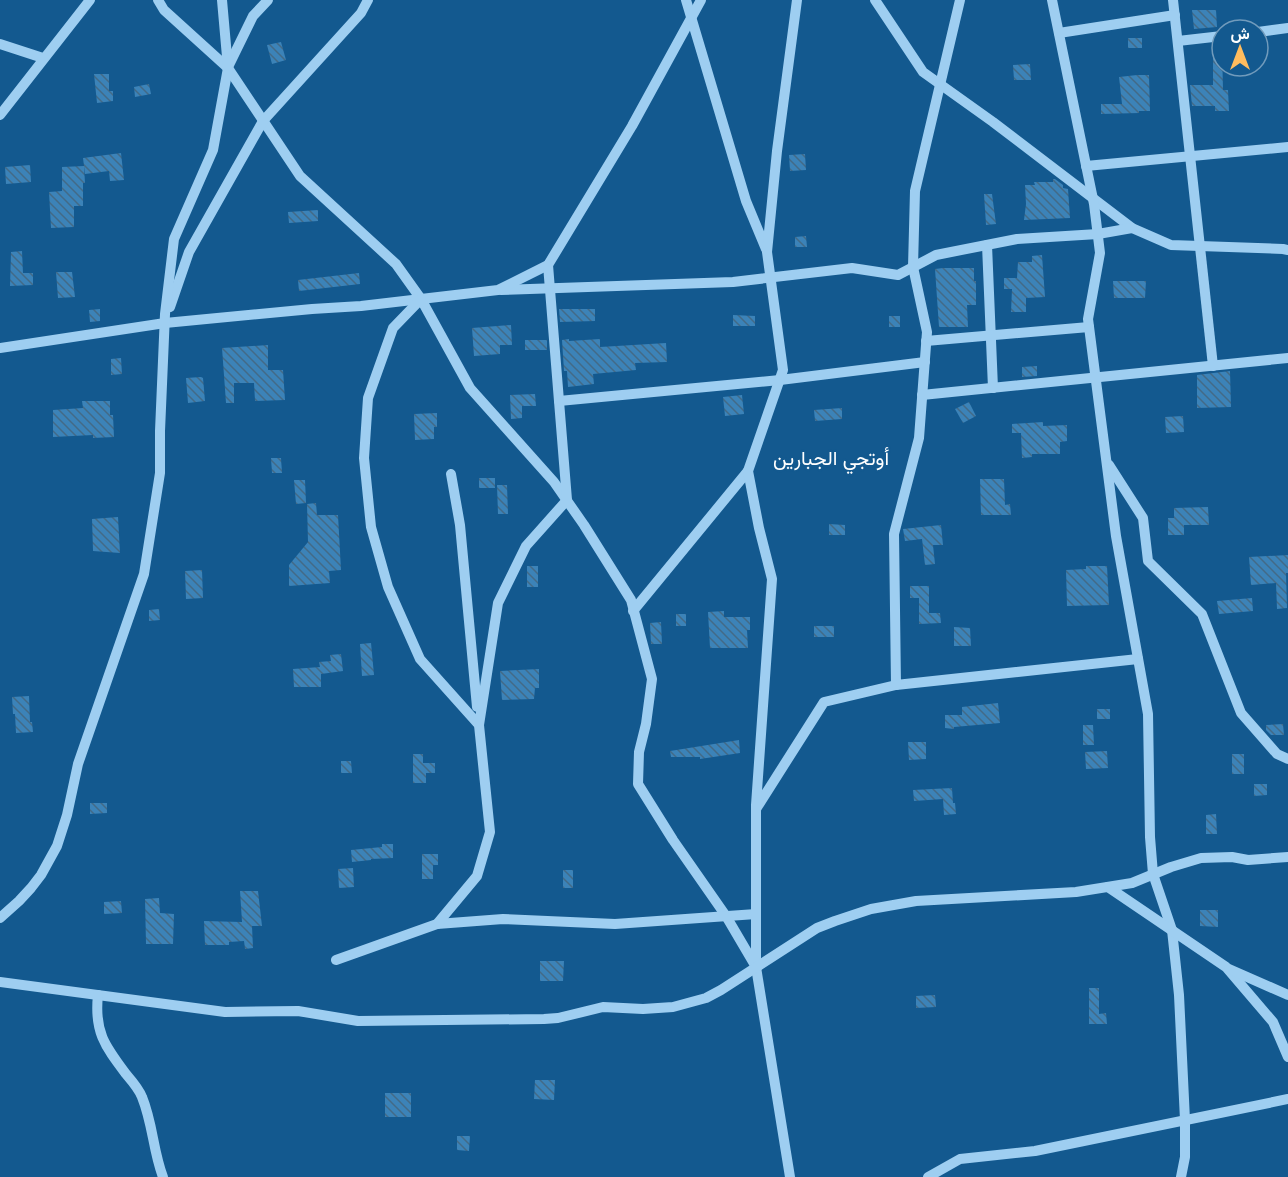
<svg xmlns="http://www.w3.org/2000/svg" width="1288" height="1177" viewBox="0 0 1288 1177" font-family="Helvetica,Vazirmatn,sans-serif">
<defs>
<pattern id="building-back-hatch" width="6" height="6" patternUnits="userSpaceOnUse" patternTransform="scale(1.5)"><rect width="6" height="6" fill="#3c83b8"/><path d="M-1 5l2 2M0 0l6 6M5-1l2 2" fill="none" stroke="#436a87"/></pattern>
</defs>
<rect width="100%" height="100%" fill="#13598f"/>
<!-- building -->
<g fill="url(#building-back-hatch)">
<polygon points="1192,10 1216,10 1217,27 1194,29"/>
<rect x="1128" y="38" width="14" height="10"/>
<polygon points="281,42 286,60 272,64 267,45"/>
<polygon points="1213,47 1222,47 1223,90 1228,90 1229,111 1215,111 1215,106 1192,106 1190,85 1213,85"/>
<polygon points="1030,64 1031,80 1014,80 1013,65"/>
<polygon points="94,74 109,74 109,91 113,91 113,101 97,103"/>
<polygon points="1137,75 1149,75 1150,111 1139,111 1139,113 1101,114 1101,104 1122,104 1119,77"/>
<polygon points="149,84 151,94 135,97 134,87"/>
<polygon points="121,153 124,180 110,181 109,171 85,174 83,158"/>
<polygon points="805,154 806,170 790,171 789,155"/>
<polygon points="30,165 31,182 6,184 5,167"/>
<polygon points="84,166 85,183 83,183 83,206 74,206 74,227 51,228 49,192 62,191 62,167"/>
<polygon points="1053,179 1055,179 1063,185 1063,188 1068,189 1070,218 1024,220 1026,204 1025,185 1035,185 1034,182 1053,182"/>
<polygon points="984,194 992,194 996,224 986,225"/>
<polygon points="318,210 318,221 289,223 288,212"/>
<polygon points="806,236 807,247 795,247 795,237"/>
<polygon points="22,251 23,273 33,273 33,285 10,286 11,252"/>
<polygon points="1042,255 1045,297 1026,298 1026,312 1011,312 1012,289 1004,289 1004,278 1017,278 1018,262 1032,262 1032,256"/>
<polygon points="943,268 974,268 974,281 976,281 976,305 967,305 968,327 939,327 935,269"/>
<polygon points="56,272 72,272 75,297 58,298"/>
<polygon points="359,273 360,284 299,291 298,280"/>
<polygon points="1113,281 1146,281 1145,298 1114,298"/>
<polygon points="100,309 100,321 90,322 89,310"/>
<polygon points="559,309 595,309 595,321 560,322"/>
<polygon points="733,315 755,316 755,326 733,326"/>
<rect x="889" y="316" width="11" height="11"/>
<polygon points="511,325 512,345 500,345 500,354 474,356 472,328"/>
<polygon points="569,339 569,341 600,339 600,347 666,343 667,362 635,363 636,370 593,374 594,384 568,387 567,371 564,371 562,340"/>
<rect x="525" y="340" width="22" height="10"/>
<polygon points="268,345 268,370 283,370 285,400 255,401 254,383 234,383 234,403 226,403 222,348"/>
<polygon points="121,358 122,374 111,375 111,359"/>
<polygon points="1037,366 1037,376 1022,377 1022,367"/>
<polygon points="1230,371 1231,407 1197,408 1197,375"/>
<polygon points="201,377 203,378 205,401 188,403 186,378"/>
<polygon points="535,394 536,406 522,406 522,418 511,419 510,395"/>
<polygon points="742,395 744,414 725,416 723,397"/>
<polygon points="82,401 110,401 110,415 113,415 114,437 93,438 93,435 53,437 53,410 83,408"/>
<polygon points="969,402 976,416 963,423 955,409"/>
<polygon points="842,408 842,419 815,421 814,410"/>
<polygon points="437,413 437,427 434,427 434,439 415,440 414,414"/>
<polygon points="1183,416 1184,432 1166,433 1165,417"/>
<polygon points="1043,422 1043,426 1067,425 1067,441 1060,442 1060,454 1032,454 1032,457 1022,458 1021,433 1012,433 1012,424"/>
<polygon points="271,458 281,458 282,473 272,473"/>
<rect x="479" y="478" width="16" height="10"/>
<polygon points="980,479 1004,479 1005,505 1010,504 1011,515 981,515"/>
<polygon points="294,480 305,480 306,503 296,504"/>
<polygon points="497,485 507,485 508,514 498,514"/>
<polygon points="316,503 317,515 338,515 341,570 329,571 330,583 289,586 289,565 308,542 307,504"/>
<polygon points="1208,507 1209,525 1184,525 1184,535 1168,535 1168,518 1174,518 1174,508"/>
<polygon points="118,517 120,553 93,551 92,519"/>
<polygon points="829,524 845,525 845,535 829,535"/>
<polygon points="941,525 943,545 933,545 935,564 925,565 922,539 905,541 903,529"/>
<polygon points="1288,555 1288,573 1286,573 1287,608 1277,609 1276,583 1251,585 1249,557"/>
<rect x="527" y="566" width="11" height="21"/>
<polygon points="1086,566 1107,566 1109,605 1067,606 1066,570 1086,569"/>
<polygon points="202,570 203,598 186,599 185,571"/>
<polygon points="910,586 929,586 929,613 940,613 941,623 919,624 919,598 910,598"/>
<polygon points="1252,598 1253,611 1219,614 1217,601"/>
<polygon points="159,609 160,620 149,621 149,610"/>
<polygon points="724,611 724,617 750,617 750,630 747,630 748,648 710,648 708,612"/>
<rect x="676" y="614" width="10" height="12"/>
<polygon points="661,622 662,644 651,644 650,623"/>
<rect x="814" y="626" width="20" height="11"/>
<polygon points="954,627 970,628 971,646 954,646"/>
<polygon points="371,643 374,675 362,676 360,644"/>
<polygon points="341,654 343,671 321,674 321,687 294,687 293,669 320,667 319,662 331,661 330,655"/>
<polygon points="539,669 539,688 535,688 534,699 502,700 500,671"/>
<polygon points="29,696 30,722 32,722 33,732 16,733 15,714 13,714 12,697"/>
<polygon points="998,703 1000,723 954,727 954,729 945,728 945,715 962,715 962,707"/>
<rect x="1097" y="709" width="13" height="10"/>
<polygon points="1283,724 1284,735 1271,735 1266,730 1266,725"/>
<polygon points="1083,725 1093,725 1094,745 1083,745"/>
<polygon points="739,740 740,753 700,759 700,757 671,757 670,751"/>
<polygon points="908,742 926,742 926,759 909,760"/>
<polygon points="1107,751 1108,768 1086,769 1085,752"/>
<polygon points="413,754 423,754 423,763 435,763 435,773 426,773 426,783 413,783"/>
<rect x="1232" y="754" width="12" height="20"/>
<polygon points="341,761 351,761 352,773 341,773"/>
<polygon points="1254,784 1267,784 1267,795 1254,796"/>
<polygon points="952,788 953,803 955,803 956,814 944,815 943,799 914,801 913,790"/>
<polygon points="90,803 107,803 107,813 90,814"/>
<polygon points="1216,814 1217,834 1206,834 1206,815"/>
<polygon points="382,844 393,844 393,858 371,859 371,860 352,862 351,850 382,847"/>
<polygon points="422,854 438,854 438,865 433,865 433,879 422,879"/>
<polygon points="353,868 354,887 339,888 338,869"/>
<rect x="563" y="870" width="10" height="18"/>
<polygon points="240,891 258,891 262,926 252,926 253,948 245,949 244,941 229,942 229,945 205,945 204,921 242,922"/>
<polygon points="159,898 160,913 174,914 173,944 146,944 145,899"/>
<polygon points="121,901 122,913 104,914 104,902"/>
<polygon points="1200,910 1218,910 1218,927 1200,926"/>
<polygon points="540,961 564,961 563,981 540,981"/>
<polygon points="1089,988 1099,988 1099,1014 1106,1013 1107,1024 1089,1024"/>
<polygon points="935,995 936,1007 916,1008 916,996"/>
<polygon points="535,1080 555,1080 554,1100 534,1099"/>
<rect x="385" y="1093" width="26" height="24"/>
<polygon points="457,1136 470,1136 469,1151 457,1150"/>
</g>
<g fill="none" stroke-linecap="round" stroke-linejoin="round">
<!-- minor -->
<g stroke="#9ecef1" stroke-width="10">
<polyline points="158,0 164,10 228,68 300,176 396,264 421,299 470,388 554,482 584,525 631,600 652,679 646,724 639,752 638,784 673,840 726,916 756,967 790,1177"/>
<polyline points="686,0 746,201 766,249"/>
<polyline points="875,0 923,72 993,122 1132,228 1171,245 1283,249 1288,250"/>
<polyline points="960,0 915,191 913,267 927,332 919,438 894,534 896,685 1138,659"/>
<polyline points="1052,0 1094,204 1100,253 1088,319 1116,536 1148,714 1150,837 1153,874 1172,930 1179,995 1185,1120 1185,1157 1181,1177"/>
<polyline points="1173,0 1213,366"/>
<polyline points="1258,32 1288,28"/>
<polyline points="1059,33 1175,15"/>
<polyline points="1178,41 1222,36"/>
<polyline points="0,44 43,58"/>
<polyline points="228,67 253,16 268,0"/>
<polyline points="0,115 90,0"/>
<polyline points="1086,166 1288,147"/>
<polyline points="987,245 993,388"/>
<polyline points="501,290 733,282 852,268 898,275 936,255 1017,239 1098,234 1132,228"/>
<polyline points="170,307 189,252 263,121 361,13 368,0"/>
<polyline points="926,341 1089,327"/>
<polyline points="0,348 165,323 312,309 361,306 498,290 548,265 632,126 701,0"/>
<polyline points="922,395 1288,358"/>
<polyline points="559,401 780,380 925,362"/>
<polyline points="1109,465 1143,518 1148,561 1202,614 1241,713 1277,754 1288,759"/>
<polyline points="451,474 460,525 477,707"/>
<polyline points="633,611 748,471"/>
<polyline points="479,725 498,603 526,546 567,500 548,265"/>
<polyline points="756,809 824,702 896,685"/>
<polyline points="1108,887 1226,967 1273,1022 1288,1057"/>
<polyline points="0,918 19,901 31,888 41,875 57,846 67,815 78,764 144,574 160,473 160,431 165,314 174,239 213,150 228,68 222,0"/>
<polyline points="437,924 503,919 615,924 756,914"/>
<polyline points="336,960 437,924 477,876 490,832 479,725 420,659 388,587 371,527 364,458 368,398 393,328 421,299"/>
<polyline points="756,965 756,805 772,579 759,528 748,471 783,370 767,252 777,151 797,0"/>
<polyline points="1229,969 1288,995"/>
<polyline points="0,982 225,1012 298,1011 358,1021 544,1019 558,1018 603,1007 643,1009 673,1007 706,998 721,990 817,928 835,921 871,909 916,901 1076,892 1132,883 1171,867 1201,858 1232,857 1248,860 1288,857"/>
<path d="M98,995C94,1032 105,1046 126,1074C132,1081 139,1089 142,1097C153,1124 153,1151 163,1177"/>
<polyline points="928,1177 960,1159 1035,1151 1288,1099"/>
</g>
</g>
<g text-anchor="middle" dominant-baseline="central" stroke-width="4.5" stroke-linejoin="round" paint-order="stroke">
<!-- quarter labels -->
<g font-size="20" fill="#fff" stroke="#13598f">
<text x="831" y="458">أوتجي الجبارين</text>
</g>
</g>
<!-- north arrow -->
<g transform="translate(1240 48)"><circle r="28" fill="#13598f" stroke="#719bbc" stroke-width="1.5"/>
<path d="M0-4.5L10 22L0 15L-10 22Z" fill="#ffbc5e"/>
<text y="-9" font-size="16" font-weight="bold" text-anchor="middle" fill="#ffffff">ش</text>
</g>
</svg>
